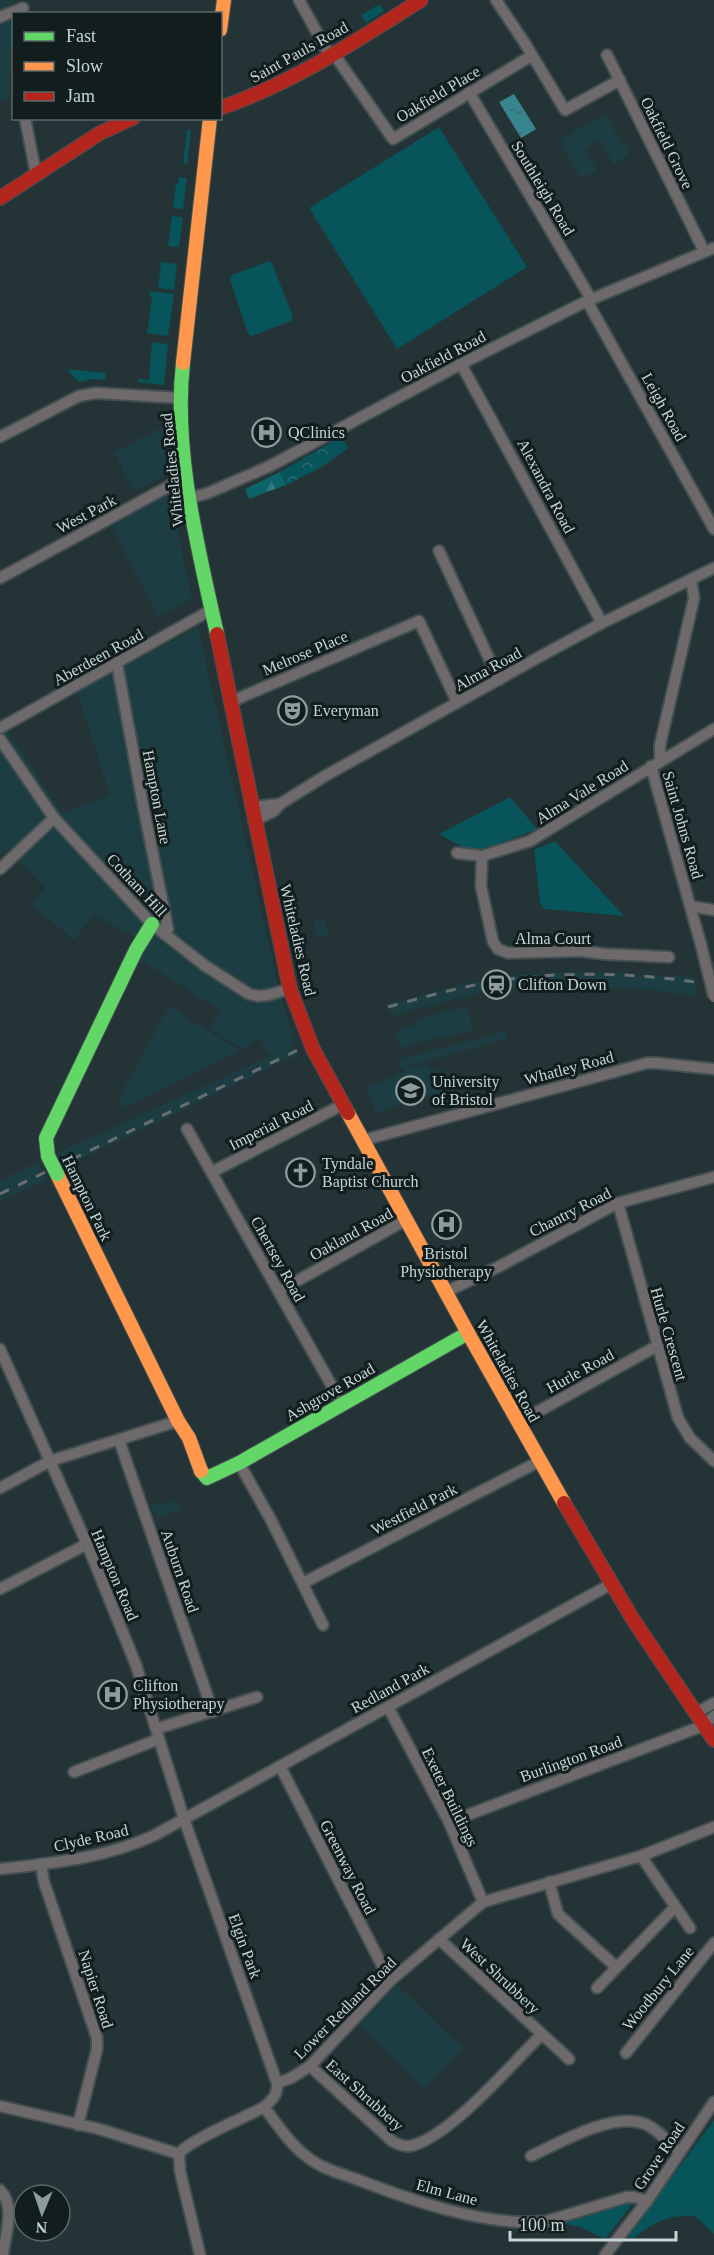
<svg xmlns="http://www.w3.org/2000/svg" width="714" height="2255" viewBox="0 0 714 2255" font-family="'Times New Roman',serif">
<defs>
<pattern id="forest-firs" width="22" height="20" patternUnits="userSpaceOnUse" patternTransform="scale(1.5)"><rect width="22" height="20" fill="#0c636a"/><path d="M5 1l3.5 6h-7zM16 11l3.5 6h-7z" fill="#2e787f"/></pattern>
<pattern id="park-crowns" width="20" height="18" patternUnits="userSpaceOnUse" patternTransform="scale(1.5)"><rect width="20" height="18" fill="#07545a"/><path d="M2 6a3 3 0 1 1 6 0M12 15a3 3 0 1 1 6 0" fill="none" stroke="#2a6c71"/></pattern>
<pattern id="water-ripples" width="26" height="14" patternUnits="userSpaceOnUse" patternTransform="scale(1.5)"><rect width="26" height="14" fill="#39858d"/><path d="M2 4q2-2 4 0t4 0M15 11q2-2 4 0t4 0" fill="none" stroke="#3a6d72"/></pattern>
</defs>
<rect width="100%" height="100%" fill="#243335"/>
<!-- built -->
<g fill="#1c3e42">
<polygon points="0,0 13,0 9,98 0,102"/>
<polygon points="606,115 622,145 625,144 629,152 627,154 628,156 613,164 600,140 585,148 597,170 581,179 559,139 575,133 574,131"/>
<polygon points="165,426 167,475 133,491 114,452"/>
<polygon points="170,493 192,599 158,617 110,524"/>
<polygon points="198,627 278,986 294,1041 291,1043 297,1055 66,1166 59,1152 271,1056 258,1037 244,1050 209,1028 221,1011 133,955 141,940 94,915 74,940 30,904 45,888 8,849 0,856 0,736 8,731 62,813 110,795 77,692"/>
<polygon points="325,920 328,936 316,938 313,922"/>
<polygon points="584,971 694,977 698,997 655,990 558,984 492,990 391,1016 388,1004 464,984 516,975"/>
<polygon points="169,1006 240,1051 125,1108 118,1100"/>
<polygon points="467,1006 473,1030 441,1039 439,1036 401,1048 395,1031 417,1024 416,1019"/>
<polygon points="506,1031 507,1039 401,1068 399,1059"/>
<polygon points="427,1064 429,1070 438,1069 440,1075 450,1073 455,1093 426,1099 425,1093 423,1093 423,1095 376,1114 366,1087 405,1072 404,1069"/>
<polygon points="38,1162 47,1179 0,1201 0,1181"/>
<polygon points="177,1500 181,1509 156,1518 151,1505 158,1502 160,1506"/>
<polygon points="397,1985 463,2048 424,2089 359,2025"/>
</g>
<!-- green -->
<g fill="#07545a">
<polygon points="380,4 384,11 366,23 361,15"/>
<polygon points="439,127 527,267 397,349 309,208"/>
<polygon points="187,130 191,130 187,164 183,163"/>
<polygon points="179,177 187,178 183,209 173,208 176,184 178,184"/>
<polygon points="172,216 183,217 179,247 168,246"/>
<polygon points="269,261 272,263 293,317 291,321 252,336 248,334 230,279 232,275"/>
<polygon points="161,262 177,264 174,290 158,288"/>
<polygon points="150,291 174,294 168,336 146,333 148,329 152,296 149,296"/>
<polygon points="152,342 168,344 164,385 138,382 138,379 149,380"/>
<polygon points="68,369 106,373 105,380 93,379 79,382 69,372"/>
<polygon points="510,797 537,829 485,849 466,849 439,834"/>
<polygon points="555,841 624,916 544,909 540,903 534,850"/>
<path d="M714,2120V2234L695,2216C668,2214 652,2223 632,2240L628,2236Z"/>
<polygon points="629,2202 633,2203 605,2239 580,2227 561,2223"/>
</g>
<!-- forest -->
<polygon fill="url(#forest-firs)" points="280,472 286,485 249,499 245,489"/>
<!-- park -->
<polygon fill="url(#park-crowns)" points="342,436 348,448 320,468 286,485 280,472"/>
<!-- water -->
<polygon fill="url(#water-ripples)" points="514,94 536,129 521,138 499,102"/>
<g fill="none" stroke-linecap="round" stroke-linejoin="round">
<defs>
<g id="street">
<polyline points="299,0 330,56"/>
<polyline points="496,0 526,45 565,110 620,80"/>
<polyline points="0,17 23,8"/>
<polyline points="334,54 393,139 531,56"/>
<polyline points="607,55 704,251"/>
<polyline points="469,92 591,299"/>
<polyline points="25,118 36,174"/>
<polyline points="587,301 714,529"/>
<polyline points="461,364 602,623"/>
<polyline points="0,437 79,396 96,393 181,398"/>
<polyline points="190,498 208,493 270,466 461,364 587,301 714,248"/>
<polyline points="439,551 499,680"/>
<polyline points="0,578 186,477"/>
<polyline points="117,664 143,805 168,929 164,934"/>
<polyline points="230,702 419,621 457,702"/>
<polyline points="0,728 211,610"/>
<polyline points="0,739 54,818 152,924 204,965 249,994 258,996 268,995 290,989"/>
<polyline points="660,761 660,745 694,598 691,580"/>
<polyline points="651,766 701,945"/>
<polyline points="251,807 280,804"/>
<polyline points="254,821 274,811 280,804 325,776 550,651 602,623 714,568"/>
<polyline points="457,853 482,856 530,841 714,729"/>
<polyline points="482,856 481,886 493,942 498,949 508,953 581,951 605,954 669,957"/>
<polyline points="0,869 54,818"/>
<polyline points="690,906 714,910"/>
<polyline points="187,1129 342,1404"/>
<polyline points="364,1140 647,1063 657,1063 714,1069"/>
<polyline points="212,1172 344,1104"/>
<polyline points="618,1203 678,1418 690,1438 714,1461"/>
<polyline points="279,1291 406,1220"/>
<polyline points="446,1292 498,1267 618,1203 714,1177"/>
<path d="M0,1349L87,1544L136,1665L184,1819L277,2083C278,2095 272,2100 264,2107C247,2117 186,2141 179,2154"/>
<polyline points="519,1422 657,1346"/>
<polyline points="119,1440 213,1712"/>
<polyline points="239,1463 271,1520 323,1625"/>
<polyline points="0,1488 50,1461 178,1421"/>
<polyline points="303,1583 540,1461"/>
<polyline points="0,1589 87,1544"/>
<polyline points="388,1707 449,1822 483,1902"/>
<polyline points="696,1713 714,1703"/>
<polyline points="156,1729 257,1697"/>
<polyline points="280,1766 390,1981"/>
<polyline points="74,1772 159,1739"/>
<polyline points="449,1822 705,1725 714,1716"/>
<polyline points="641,1856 690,1928"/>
<polyline points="41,1864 44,1882 97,2038 97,2049 78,2125"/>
<path d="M0,1869C54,1863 106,1858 155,1835L611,1584"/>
<polyline points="549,1882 558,1914 616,1967"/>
<polyline points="439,1939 569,2059"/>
<polyline points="597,1988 675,1907"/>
<polyline points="626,2053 714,1943"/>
<path d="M310,2066L392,2141C399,2145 406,2148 414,2145C453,2133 511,2065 541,2035"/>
<polyline points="277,2083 291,2078 310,2066 390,1981 483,1902 641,1856 714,1827"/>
<polyline points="0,2106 99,2129 179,2154"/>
<path d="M264,2107C277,2124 290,2144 306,2156C320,2168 339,2173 356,2179C410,2200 489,2228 547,2221L627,2197H634L647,2201"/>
<polyline points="179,2154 180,2171 200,2255"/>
<path d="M531,2156C559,2143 611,2113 642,2123C656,2127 669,2143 679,2152"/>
<path d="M0,2190C16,2206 5,2235 3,2255"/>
<polyline points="605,2255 647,2201 714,2102"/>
</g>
<g id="fast">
<path d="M183,363C173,452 198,547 217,634"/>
<polyline points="48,1156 46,1138 136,950 152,924"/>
<polyline points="201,1471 207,1478 239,1463 468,1333"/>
</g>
<g id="slow">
<polyline points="220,30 224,0"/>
<polyline points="183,363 210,118"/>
<polyline points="348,1113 468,1333 564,1503"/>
<polyline points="57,1174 178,1421 189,1438 201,1471"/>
</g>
<g id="jam">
<path d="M220,108C293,83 356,41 421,0"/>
<polyline points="0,198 100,133 133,118"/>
<polyline points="217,634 290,989 313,1049 348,1113"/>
<polyline points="564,1503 634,1621 714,1740"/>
</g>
</defs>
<!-- street casing -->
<use href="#street" stroke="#434f50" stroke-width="14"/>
<!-- fast casing -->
<use href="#fast" stroke="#434f50" stroke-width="16"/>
<!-- slow casing -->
<use href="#slow" stroke="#434f50" stroke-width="16"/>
<!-- jam casing -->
<use href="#jam" stroke="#434f50" stroke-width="16"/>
<!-- street -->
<use href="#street" stroke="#6e6a6b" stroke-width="10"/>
<!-- fast -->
<use href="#fast" stroke="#63d668" stroke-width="14"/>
<!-- slow -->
<use href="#slow" stroke="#ff974d" stroke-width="14"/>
<!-- jam -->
<use href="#jam" stroke="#b3261e" stroke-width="14"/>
<!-- rail -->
<g stroke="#6b6e70" stroke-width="3" stroke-dasharray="10 10" stroke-linecap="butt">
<path d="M388,1007C431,995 474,983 518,978C583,971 650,974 714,985"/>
<polyline points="0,1194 298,1050"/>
</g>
<defs>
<polyline id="street-bridge" points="701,945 714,997"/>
<polyline id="fast-bridge" points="48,1156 57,1174"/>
</defs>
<!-- street-bridge casing -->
<use href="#street-bridge" stroke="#434f50" stroke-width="14" stroke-linecap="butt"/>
<!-- fast-bridge casing -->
<use href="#fast-bridge" stroke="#434f50" stroke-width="16" stroke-linecap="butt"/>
<!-- street-bridge -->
<use href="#street-bridge" stroke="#6e6a6b" stroke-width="10"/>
<!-- fast-bridge -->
<use href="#fast-bridge" stroke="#63d668" stroke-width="14"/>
</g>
<!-- icons -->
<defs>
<symbol id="hospital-ring" viewBox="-11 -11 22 22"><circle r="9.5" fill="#121d1e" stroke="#8d9c9e" stroke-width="1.5"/><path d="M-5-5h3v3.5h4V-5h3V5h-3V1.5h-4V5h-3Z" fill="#8d9c9e"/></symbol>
<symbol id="theatre-ring" viewBox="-11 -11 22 22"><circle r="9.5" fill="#121d1e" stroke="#8d9c9e" stroke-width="1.5"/><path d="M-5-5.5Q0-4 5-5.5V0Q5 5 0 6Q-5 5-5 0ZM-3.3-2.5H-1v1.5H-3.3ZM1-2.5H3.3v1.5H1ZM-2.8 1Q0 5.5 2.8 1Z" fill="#8d9c9e"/></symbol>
<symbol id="station-ring" viewBox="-11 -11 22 22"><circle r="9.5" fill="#121d1e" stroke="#8d9c9e" stroke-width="1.5"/><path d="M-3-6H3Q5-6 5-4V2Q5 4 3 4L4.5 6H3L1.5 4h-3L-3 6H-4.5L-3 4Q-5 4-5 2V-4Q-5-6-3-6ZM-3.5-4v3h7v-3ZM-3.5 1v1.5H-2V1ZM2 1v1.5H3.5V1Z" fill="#8d9c9e"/></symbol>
<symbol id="university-ring" viewBox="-11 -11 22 22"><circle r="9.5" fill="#121d1e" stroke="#8d9c9e" stroke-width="1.5"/><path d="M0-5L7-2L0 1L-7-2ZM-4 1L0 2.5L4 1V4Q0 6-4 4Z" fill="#8d9c9e"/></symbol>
<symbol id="church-ring" viewBox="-11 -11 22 22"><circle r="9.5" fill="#121d1e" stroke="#8d9c9e" stroke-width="1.5"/><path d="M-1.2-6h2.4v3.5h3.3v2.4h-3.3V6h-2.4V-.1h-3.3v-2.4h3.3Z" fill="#8d9c9e"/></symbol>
</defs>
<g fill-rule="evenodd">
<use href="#hospital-ring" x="250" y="416" width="33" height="33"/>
<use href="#theatre-ring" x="276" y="694" width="33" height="33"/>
<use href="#station-ring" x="480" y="968" width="33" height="33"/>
<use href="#university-ring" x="394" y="1074" width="33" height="33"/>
<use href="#church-ring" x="284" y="1156" width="33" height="33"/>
<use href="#hospital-ring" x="430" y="1208" width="33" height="33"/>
<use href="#hospital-ring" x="96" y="1678" width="33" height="33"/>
</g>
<g text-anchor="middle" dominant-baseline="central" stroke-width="6" stroke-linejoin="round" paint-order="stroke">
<!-- street labels -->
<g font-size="16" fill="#c6d5d6" stroke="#121d1e">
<text transform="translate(299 52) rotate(-29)">Saint Pauls Road</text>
<text transform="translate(438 94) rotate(-31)">Oakfield Place</text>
<text transform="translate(667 143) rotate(64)">Oakfield Grove</text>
<text transform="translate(543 188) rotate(59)">Southleigh Road</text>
<text transform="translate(443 357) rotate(-28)">Oakfield Road</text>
<text transform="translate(664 407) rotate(61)">Leigh Road</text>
<text transform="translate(172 470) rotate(-96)">Whiteladies Road</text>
<text transform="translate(546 486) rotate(62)">Alexandra Road</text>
<text transform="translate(86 514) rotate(-28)">West Park</text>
<text transform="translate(305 653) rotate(-23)">Melrose Place</text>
<text transform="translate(98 657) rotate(-29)">Aberdeen Road</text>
<text transform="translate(488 669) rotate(-29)">Alma Road</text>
<text transform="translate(582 792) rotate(-32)">Alma Vale Road</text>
<text transform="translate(157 797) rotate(79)">Hampton Lane</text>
<text transform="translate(683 825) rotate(74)">Saint Johns Road</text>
<text transform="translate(137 885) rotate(47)">Cotham Hill</text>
<text x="553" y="938">Alma Court</text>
<text transform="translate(298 940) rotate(77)">Whiteladies Road</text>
<text transform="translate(569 1068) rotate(-15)">Whatley Road</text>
<text transform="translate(271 1125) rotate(-27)">Imperial Road</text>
<text transform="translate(87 1198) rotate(64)">Hampton Park</text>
<text transform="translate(570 1212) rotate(-27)">Chantry Road</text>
<text transform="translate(351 1234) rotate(-29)">Oakland Road</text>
<text transform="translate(278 1259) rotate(61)">Chertsey Road</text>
<text transform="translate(669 1334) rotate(74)">Hurle Crescent</text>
<text transform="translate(508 1371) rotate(61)">Whiteladies Road</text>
<text transform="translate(580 1371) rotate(-29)">Hurle Road</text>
<text transform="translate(330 1392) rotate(-30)">Ashgrove Road</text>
<text transform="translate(414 1509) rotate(-27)">Westfield Park</text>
<text transform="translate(180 1571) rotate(71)">Auburn Road</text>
<text transform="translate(115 1575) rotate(67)">Hampton Road</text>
<text transform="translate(390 1688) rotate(-29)">Redland Park</text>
<text transform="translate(571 1759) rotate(-20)">Burlington Road</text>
<text transform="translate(450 1797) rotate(64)">Exeter Buildings</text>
<text transform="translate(91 1838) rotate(-13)">Clyde Road</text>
<text transform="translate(348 1867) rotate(63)">Greenway Road</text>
<text transform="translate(245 1946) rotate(70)">Elgin Park</text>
<text transform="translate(500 1976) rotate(43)">West Shrubbery</text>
<text transform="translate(658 1988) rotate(-51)">Woodbury Lane</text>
<text transform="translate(96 1989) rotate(72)">Napier Road</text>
<text transform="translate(345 2008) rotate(-45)">Lower Redland Road</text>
<text transform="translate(365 2095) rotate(42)">East Shrubbery</text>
<text transform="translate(659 2156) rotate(-56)">Grove Road</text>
<text transform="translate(447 2192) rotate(15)">Elm Lane</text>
</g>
<!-- poi labels -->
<g font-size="16" fill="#c6d5d6" stroke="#121d1e" text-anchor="start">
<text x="288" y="432">QClinics</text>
<text x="313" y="710">Everyman</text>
<text x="518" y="984">Clifton Down</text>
<text x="432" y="1081">University<tspan x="432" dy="18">of Bristol</tspan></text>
<text x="322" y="1163">Tyndale<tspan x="322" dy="18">Baptist Church</tspan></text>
<text x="446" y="1253" text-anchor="middle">Bristol<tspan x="446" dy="18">Physiotherapy</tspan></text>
<text x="133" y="1685">Clifton<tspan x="133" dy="18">Physiotherapy</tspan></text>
</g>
</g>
<!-- legend -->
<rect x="12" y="12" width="210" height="108" fill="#121d1e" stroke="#5a6768" stroke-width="1.5"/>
<rect x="24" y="32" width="30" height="9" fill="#63d668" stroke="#5a6768" stroke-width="1.5"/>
<text x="66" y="42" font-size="18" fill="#c6d5d6">Fast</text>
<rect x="24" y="62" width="30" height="9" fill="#ff974d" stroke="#5a6768" stroke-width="1.5"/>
<text x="66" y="72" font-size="18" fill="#c6d5d6">Slow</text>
<rect x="24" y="92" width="30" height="9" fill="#b3261e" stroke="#5a6768" stroke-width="1.5"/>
<text x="66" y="102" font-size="18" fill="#c6d5d6">Jam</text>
<!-- north arrow -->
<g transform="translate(42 2213) rotate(182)"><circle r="28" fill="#121d1e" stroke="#5a6768" stroke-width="1.5"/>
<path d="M0-4.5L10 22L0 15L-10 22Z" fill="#8d9c9e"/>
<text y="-9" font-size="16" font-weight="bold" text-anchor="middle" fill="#c6d5d6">N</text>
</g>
<!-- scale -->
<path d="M510 2231v9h166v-9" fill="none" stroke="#c6d5d6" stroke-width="3"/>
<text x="519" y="2231" font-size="18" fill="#c6d5d6" stroke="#121d1e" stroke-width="4.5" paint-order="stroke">100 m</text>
</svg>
